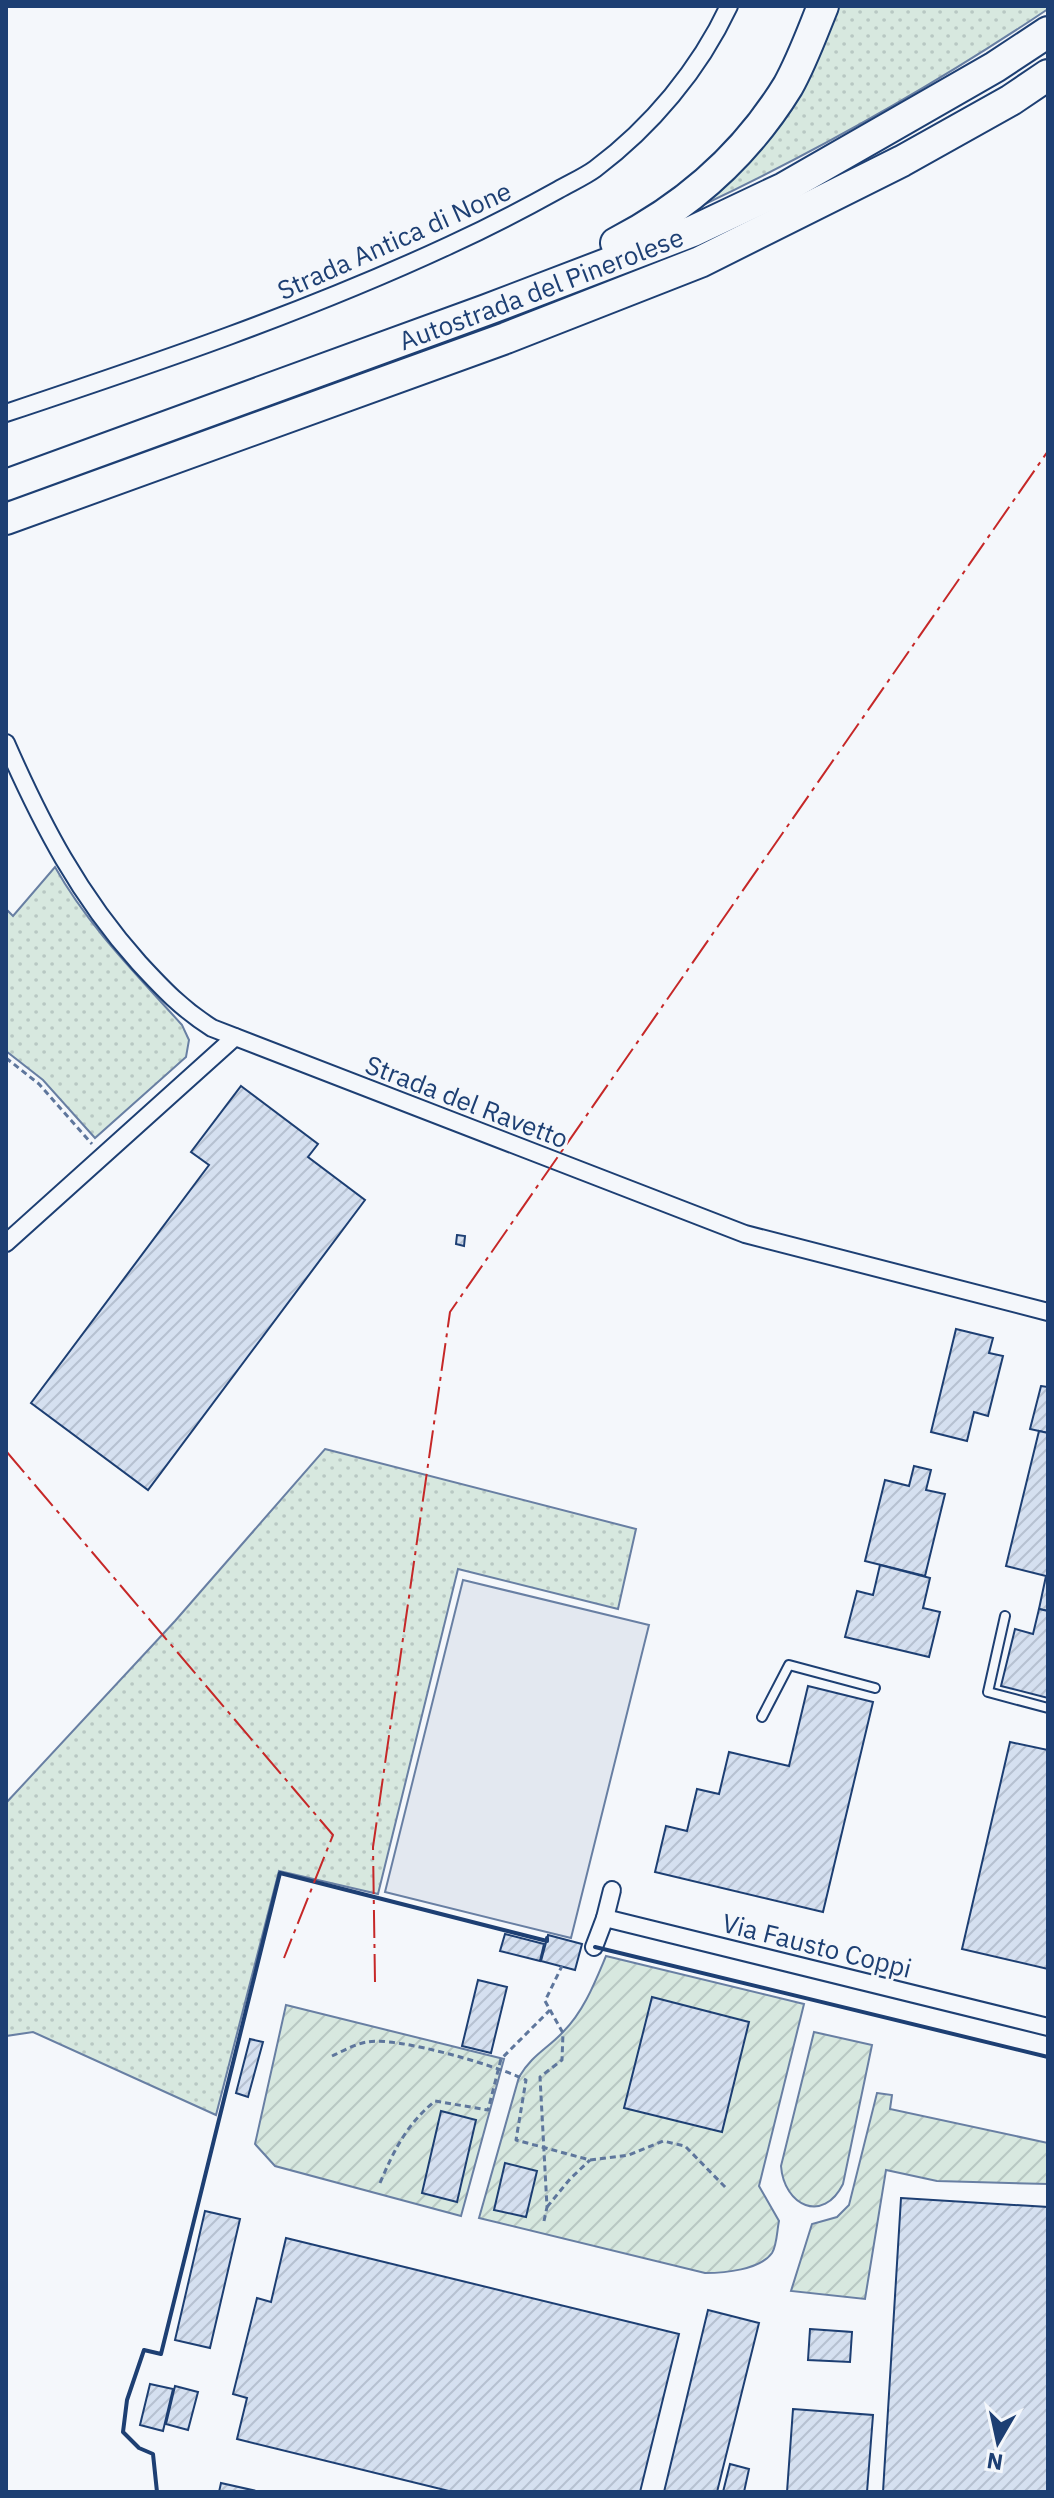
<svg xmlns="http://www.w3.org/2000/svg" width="1054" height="2498" viewBox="0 0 1054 2498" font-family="'IBM Plex Sans',sans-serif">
<defs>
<pattern id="grass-dots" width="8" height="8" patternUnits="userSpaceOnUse" patternTransform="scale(2)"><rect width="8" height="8" fill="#d7e8df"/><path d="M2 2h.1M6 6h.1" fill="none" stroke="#b8c8c3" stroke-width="1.8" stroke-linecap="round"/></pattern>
<pattern id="garden-furrows" width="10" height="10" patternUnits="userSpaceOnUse" patternTransform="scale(2)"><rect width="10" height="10" fill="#d7e8df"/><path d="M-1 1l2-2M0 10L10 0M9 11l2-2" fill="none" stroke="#b8c8c3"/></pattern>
<pattern id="building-hatch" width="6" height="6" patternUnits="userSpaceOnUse" patternTransform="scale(2)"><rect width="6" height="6" fill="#d5e0f0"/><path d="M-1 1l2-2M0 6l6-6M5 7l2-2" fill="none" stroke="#b6c1d1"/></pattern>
</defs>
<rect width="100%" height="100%" fill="#f4f7fb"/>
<!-- grass -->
<g fill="url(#grass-dots)" stroke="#687fa3" stroke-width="2">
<path d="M838,6H1048V9C939,82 823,148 705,204L758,151Z"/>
<path d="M55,867C88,926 137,975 182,1025L189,1040L186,1057L95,1138L43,1080L6,1051V909L13,916Z"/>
<polygon points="325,1449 636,1529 618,1609 458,1569 378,1894 279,1871 216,2115 33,2032 6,2036 6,1803 175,1621"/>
</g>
<!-- garden -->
<g fill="url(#garden-furrows)" stroke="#687fa3" stroke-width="2">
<path d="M606,1956L804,2004L759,2186L779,2221C777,2230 777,2245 772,2253C760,2270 724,2273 705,2273L479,2218L519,2077C532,2055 547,2049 563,2032C584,2011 595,1982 606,1956Z"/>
<polygon points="286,2005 504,2059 461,2216 275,2166 255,2144"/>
<path d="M814,2032L872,2045L843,2184C823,2224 784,2206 781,2166Z"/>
<polygon points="877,2093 892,2095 890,2109 1048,2143 1048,2184 937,2181 886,2170 865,2299 791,2291 812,2224 837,2217 849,2205"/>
</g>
<!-- parking -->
<polygon fill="#e3e8f0" stroke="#687fa3" stroke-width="2" points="463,1580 649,1625 571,1938 385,1892"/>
<!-- building -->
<g fill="url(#building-hatch)" stroke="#1d3f73" stroke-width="2">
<polygon points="241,1086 318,1144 308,1157 365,1200 148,1490 31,1403 209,1165 191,1152"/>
<polygon points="457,1235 465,1236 464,1246 456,1244"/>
<polygon points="956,1329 993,1338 989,1353 1003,1356 988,1416 974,1412 967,1441 931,1432"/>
<polygon points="1041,1386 1048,1387 1048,1433 1030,1429"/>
<polygon points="1039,1431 1048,1433 1048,1611 1039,1609 1046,1576 1006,1566"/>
<polygon points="914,1466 931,1470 926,1490 945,1494 925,1576 865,1561 885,1480 909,1486"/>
<polygon points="880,1565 930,1578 923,1608 940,1612 929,1657 845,1637 857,1591 873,1595"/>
<polygon points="1039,1609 1048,1611 1048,1698 1001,1686 1015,1629 1033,1634"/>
<polygon points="808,1686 873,1702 823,1912 655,1872 666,1826 687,1831 697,1789 719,1794 729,1752 789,1766"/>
<polygon points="1010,1742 1048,1750 1048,1969 962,1949"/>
<polygon points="505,1934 544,1944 540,1961 500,1951"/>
<polygon points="548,1935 582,1944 575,1970 541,1961"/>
<polygon points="478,1980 507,1987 491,2053 462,2046"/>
<polygon points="652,1997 749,2022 722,2132 624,2108"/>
<polygon points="250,2039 263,2042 248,2097 236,2093"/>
<polygon points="441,2111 476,2120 457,2202 422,2193"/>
<polygon points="505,2163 537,2171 526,2217 494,2210"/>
<polygon points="901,2198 1048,2207 1048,2492 883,2492"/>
<polygon points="205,2211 240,2219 210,2348 175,2340"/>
<polygon points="286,2238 679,2334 640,2492 453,2492 237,2439 247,2398 233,2394 257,2298 271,2302"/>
<polygon points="708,2310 759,2323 717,2492 664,2492"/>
<polygon points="810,2329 852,2332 850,2362 808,2360"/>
<polygon points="150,2384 173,2389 163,2431 140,2425"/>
<polygon points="175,2386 198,2392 188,2430 166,2424"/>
<polygon points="793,2409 873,2415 867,2492 787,2492"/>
<polygon points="730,2464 749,2469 744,2492 723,2492"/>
<polygon points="221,2483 261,2492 219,2492"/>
</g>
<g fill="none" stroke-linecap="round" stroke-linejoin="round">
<defs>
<g id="lane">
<polyline points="1005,1616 988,1692 1048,1708"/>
<polyline points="762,1717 789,1665 875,1688"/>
</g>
<g id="street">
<path d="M6,413C156,363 306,312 450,245C487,228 522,210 558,190C570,183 584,177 595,169C651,127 699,70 729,6"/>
<path d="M6,743C42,825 79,896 139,963C163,989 182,1009 212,1028L745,1234L1048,1312"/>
<polyline points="6,1243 235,1037"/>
<polyline points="605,1918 612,1890"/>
<polyline points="594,1947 605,1918 1048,2027"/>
</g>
<g id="highway">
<path d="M616,243C688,206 745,156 788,86C802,61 812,33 823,6"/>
<path id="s1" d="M6,485L486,310L693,231L784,188L995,67L1048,32"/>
<polyline points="6,519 506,338 700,262 902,161 1011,100 1048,75"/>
</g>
</defs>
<!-- lane casing -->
<use href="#lane" stroke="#1d3f73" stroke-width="12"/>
<!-- street casing -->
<use href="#street" stroke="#1d3f73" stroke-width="20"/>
<!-- highway casing -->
<use href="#highway" stroke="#1d3f73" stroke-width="34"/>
<!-- path -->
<g stroke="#5e769c" stroke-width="3" stroke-dasharray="6 4" stroke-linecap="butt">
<polyline points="6,1058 39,1084 92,1144"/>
<path d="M332,2056C343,2051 355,2044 367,2042C397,2036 498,2066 526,2080L516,2140L590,2160L629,2155L663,2141L685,2146L727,2189"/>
<path d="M380,2183C394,2150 407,2124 435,2101L488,2110L501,2059L550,2010"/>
<polyline points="547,2207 570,2179 590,2160"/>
<polyline points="544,2221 547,2207 540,2077 562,2060 563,2033 545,2001 562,1966"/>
</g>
<!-- lane -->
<use href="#lane" stroke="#f4f7fb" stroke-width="8"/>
<!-- street -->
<use href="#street" stroke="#f4f7fb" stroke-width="16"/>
<!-- highway -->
<use href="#highway" stroke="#f4f7fb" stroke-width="30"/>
<!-- wall -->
<g stroke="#1d3f73" stroke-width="4">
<polyline points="595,1947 1048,2057"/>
<polyline points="157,2492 153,2454 139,2448 123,2432 127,2400 144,2350 161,2354 280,1873 547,1941 547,1938"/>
</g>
<!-- power -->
<g stroke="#c62828" stroke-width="2" stroke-dasharray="28 6 4 6" stroke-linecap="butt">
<polyline points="6,1451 333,1835 284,1958"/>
<polyline points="375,1982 373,1847 450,1312 1048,451"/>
</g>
</g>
<g text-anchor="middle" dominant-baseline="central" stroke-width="6" stroke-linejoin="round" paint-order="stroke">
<!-- street labels -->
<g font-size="26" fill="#1d3f73" stroke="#f4f7fb">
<text transform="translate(394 240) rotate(-24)">Strada Antica di None</text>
<text stroke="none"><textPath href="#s1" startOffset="570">Autostrada del Pinerolese</textPath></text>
<text transform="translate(467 1101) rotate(21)">Strada del Ravetto</text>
<text transform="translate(817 1945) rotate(14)">Via Fausto Coppi</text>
</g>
</g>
<!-- border -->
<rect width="1054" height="2498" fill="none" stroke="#1d3f73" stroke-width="16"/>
<!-- north arrow -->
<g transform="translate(998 2442) rotate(189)" stroke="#f4f7fb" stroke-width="6" paint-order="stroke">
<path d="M0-6L14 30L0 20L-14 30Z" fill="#1d3f73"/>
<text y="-12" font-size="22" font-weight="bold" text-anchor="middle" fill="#1d3f73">N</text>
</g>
</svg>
